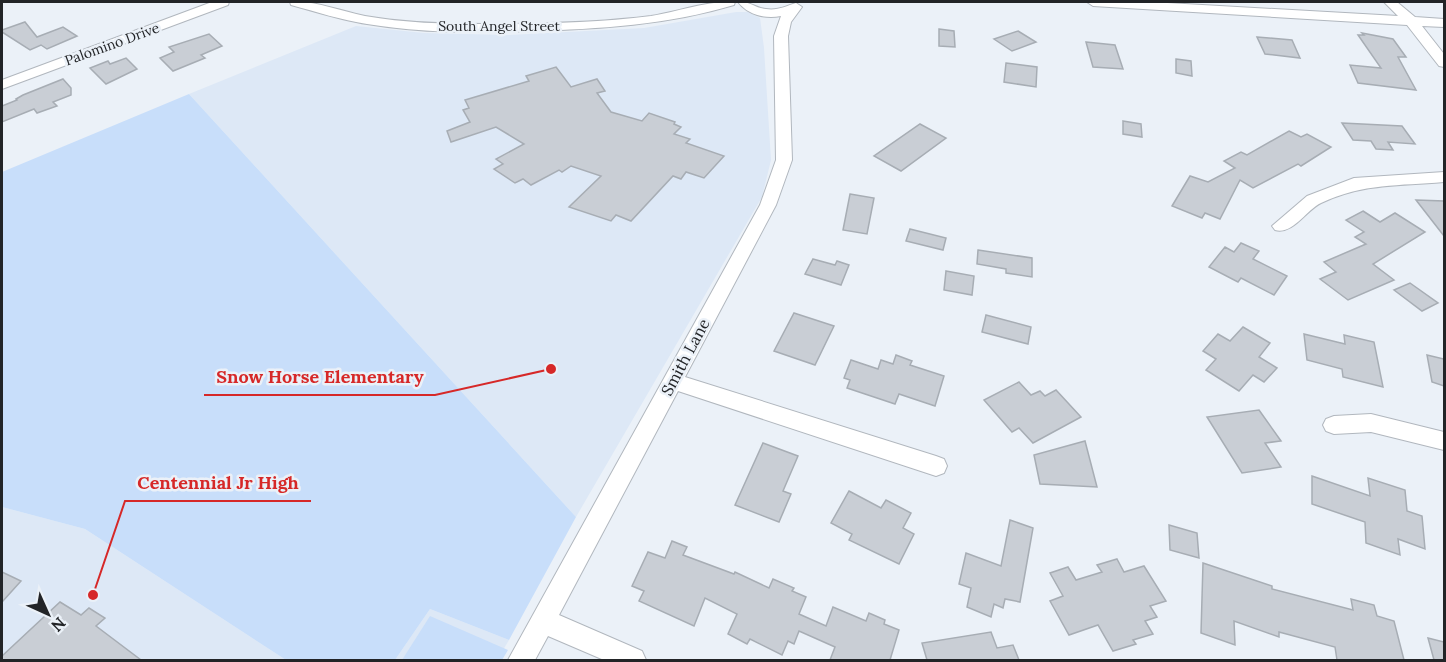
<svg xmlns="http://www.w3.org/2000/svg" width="1446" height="662" viewBox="0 0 1446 662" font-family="Lora,serif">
<rect width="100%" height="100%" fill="#ebf1f8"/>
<!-- built -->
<g fill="#dde8f6" fill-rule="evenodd">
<path d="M736,12H748L760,18L764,48L771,160L762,197L576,517L189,94L356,26L424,33L509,35L644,28ZM556,67L571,87L604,91L587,96L604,102L608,111L638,125L675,122L674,124L681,127L674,134L689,139L687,143L723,156L704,178L686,172L681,179L673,176L631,221L616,215L611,221L569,206L601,176L602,148L562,172L559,170L531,185L523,179L515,183L496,169L503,164L497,159L524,144L519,119L470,122L463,111L469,108L465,100L529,81L526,76Z"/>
<polygon points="2,507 85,529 286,660 2,660"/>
<polygon points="430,609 509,640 497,660 395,660"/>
</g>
<!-- green -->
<g fill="#c8defa">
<polygon points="189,94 576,517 509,640 430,609 395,660 286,660 85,529 2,507 2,172"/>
<polygon points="430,616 508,650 502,660 402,660"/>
</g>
<!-- building -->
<g fill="#c9ced5" stroke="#a7adb4" stroke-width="1.5">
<polygon points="25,22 37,37 63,27 77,36 47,49 41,45 30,50 2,32 2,30"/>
<polygon points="939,29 954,31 955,47 939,46"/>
<polygon points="1018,31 1036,42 1012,51 994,39"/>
<polygon points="1362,33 1393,39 1406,57 1398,57 1416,90 1358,83 1350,65 1381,68 1358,35 1364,35"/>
<polygon points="209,34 222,46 201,55 205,58 173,71 160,58 174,52 169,47"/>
<polygon points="1257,37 1292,40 1300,58 1265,54"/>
<polygon points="1086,42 1115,45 1123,69 1093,67"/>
<polygon points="126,58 137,69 106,84 90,68 108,61 110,64"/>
<polygon points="1176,59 1191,61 1192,76 1176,73"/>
<polygon points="1006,63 1037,67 1036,87 1004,82"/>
<polygon points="556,67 571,87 597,79 605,91 597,93 611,112 642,121 649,113 675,122 674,124 681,127 674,134 690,139 686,143 724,156 704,178 686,172 681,179 673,176 631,221 616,215 611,221 569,207 601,176 571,166 562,172 559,170 531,185 523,179 515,183 494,169 503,164 496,159 524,144 496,127 451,142 447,131 470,122 463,110 469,108 465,100 529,81 526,76"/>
<polygon points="63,79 71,88 71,95 53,102 57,106 37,113 34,109 2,122 2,106 17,100 16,99 23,95"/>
<polygon points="1123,121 1141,124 1142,137 1123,134"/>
<polygon points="1342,123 1402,126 1415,144 1388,142 1393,150 1376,149 1371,141 1353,140"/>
<polygon points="920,124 946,138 901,171 874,156"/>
<polygon points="1289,131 1301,137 1307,134 1331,147 1301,166 1298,164 1253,188 1240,180 1220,219 1205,213 1202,218 1172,206 1190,176 1208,182 1235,168 1224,161 1241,152 1247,155"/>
<polygon points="850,194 874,198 867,234 843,230"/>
<polygon points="1416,200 1444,201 1444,236"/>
<polygon points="1363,211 1380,222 1395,213 1425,232 1373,264 1394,280 1348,300 1320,279 1336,272 1324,262 1366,244 1355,237 1364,232 1346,220"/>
<polygon points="910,229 946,238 943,250 906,241"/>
<polygon points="1241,243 1259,251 1253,259 1287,276 1274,295 1241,278 1238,282 1209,267 1225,247 1234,252"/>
<polygon points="978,250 1032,258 1032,277 1006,273 1006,269 977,264"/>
<polygon points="813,259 835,265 837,261 849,265 841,285 805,274"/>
<polygon points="946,271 974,276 972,295 944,290"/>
<polygon points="1410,283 1438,303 1422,311 1394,290"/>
<polygon points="794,313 834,326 815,365 774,351"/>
<polygon points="986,315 1031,327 1028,344 982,332"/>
<polygon points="1243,327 1270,343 1259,357 1277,368 1264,382 1253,375 1239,391 1206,370 1216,359 1203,351 1218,334 1230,341"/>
<polygon points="1304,334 1345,344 1344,335 1374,342 1383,387 1343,377 1342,369 1307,360"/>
<polygon points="896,355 912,361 910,365 944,376 935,406 899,394 895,404 847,388 850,380 844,378 851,360 878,369 881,360 893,364"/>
<polygon points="1427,355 1444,359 1444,386 1432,382"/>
<polygon points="1019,382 1031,395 1040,391 1045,396 1056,390 1081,417 1033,443 1019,428 1012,432 984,400"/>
<polygon points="1259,410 1281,441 1265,443 1281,467 1242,473 1207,417"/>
<polygon points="1085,441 1097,487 1040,484 1034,455"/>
<polygon points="763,443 798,456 783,491 791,494 779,522 735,505"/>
<polygon points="1312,476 1370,496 1368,478 1405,490 1407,511 1422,516 1425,549 1398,539 1400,555 1366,543 1365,522 1312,504"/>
<polygon points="849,491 881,508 886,500 911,513 903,528 914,534 899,564 849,540 852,534 831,523"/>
<polygon points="1010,520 1033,528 1020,602 1005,599 1003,608 994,604 991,617 967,607 971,588 959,584 966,553 1001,566"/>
<polygon points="1169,525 1197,533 1199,558 1170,550"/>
<polygon points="672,541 687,547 683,555 734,574 735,572 769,588 773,579 794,588 792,591 806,597 799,614 826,626 833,607 866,621 869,613 885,620 884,624 899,630 890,660 830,660 835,647 799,631 794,644 788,641 782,655 750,639 747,644 728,634 737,614 705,598 694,626 639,601 644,591 632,586 648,552 665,558"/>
<polygon points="1117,559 1124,572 1144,566 1166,601 1150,606 1157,617 1145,621 1153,634 1133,640 1136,644 1113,651 1098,625 1069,635 1050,601 1063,596 1050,573 1068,567 1076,580 1102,572 1097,565"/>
<polygon points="1203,563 1272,586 1272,589 1353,610 1351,599 1374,605 1377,616 1394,621 1404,660 1337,660 1335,647 1279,632 1279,637 1234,621 1235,645 1201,633"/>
<polygon points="2,572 21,581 2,602"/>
<polygon points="60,602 81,615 89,608 105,618 96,626 141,660 2,660 2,656"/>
<polygon points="991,632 997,648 1013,645 1019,660 927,660 922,643"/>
<polygon points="1428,638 1444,642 1444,660 1434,660"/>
</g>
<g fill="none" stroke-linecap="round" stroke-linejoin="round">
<defs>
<g id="minor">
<polygon points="212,2 229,2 228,5 2,89 2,80"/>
<path d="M290,2C314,0 340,11 365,16C404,23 444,24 483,24C538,24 596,23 651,16C677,12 710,0 735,2L734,5C667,25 600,29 531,31C476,33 421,33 367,24C341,20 317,12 291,5Z"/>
<path d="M738,2C750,1 755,8 766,9C777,11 786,6 796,3L802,7L791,22L788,36L792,160L776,205L685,377L936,456L944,459L947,466L944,473L936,476L678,391L559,615L642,651L646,660H604L548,636L535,660H508L760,205L776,160L774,36L781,16C765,19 748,15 738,2Z"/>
<polygon points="1087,2 1150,2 1398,16 1384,2 1397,2 1415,17 1444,19 1444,27 1422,26 1444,54 1444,67 1439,66 1407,25 1093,6"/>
<path d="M1444,172V182C1399,186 1364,183 1321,203C1306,210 1293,235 1275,230L1272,226L1307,196L1354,178Z"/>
<polygon points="1371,414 1444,432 1444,450 1371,432 1334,434 1326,431 1323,425 1326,419 1334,416"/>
</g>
</defs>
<!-- minor casing -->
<use href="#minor" stroke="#b1b7be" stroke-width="2"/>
<!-- minor -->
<use href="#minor" fill="#fff" fill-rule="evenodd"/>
</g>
<g text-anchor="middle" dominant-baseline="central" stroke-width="5" stroke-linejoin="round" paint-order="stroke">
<!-- far-street labels -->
<g font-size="14" fill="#222427" stroke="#ebf1f8">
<text x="499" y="26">South Angel Street</text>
<text transform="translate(112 44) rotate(-20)">Palomino Drive</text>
</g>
<!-- street labels -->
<g font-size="16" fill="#222427" stroke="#ebf1f8">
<text transform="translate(685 357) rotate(-62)">Smith Lane</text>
</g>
</g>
<!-- callouts -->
<path fill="none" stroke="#d62828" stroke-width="2" d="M551 369L435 395H204M93 595L125 501H311"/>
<g fill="#d62828" stroke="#ebf1f8" stroke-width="2">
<circle cx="551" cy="369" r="6"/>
<circle cx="93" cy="595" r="6"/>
</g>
<g font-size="18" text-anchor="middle" font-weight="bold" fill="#d62828" stroke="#ebf1f8" stroke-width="5" stroke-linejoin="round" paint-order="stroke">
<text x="320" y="383">Snow Horse Elementary</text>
<text x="218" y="489">Centennial Jr High</text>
</g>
<!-- border -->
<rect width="1446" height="662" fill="none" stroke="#222427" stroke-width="6"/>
<!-- north arrow -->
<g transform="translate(48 614) rotate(135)" stroke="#ebf1f8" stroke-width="4.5" paint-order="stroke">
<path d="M0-4.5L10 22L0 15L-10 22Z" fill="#222427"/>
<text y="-9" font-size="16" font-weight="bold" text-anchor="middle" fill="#222427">N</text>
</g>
</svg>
